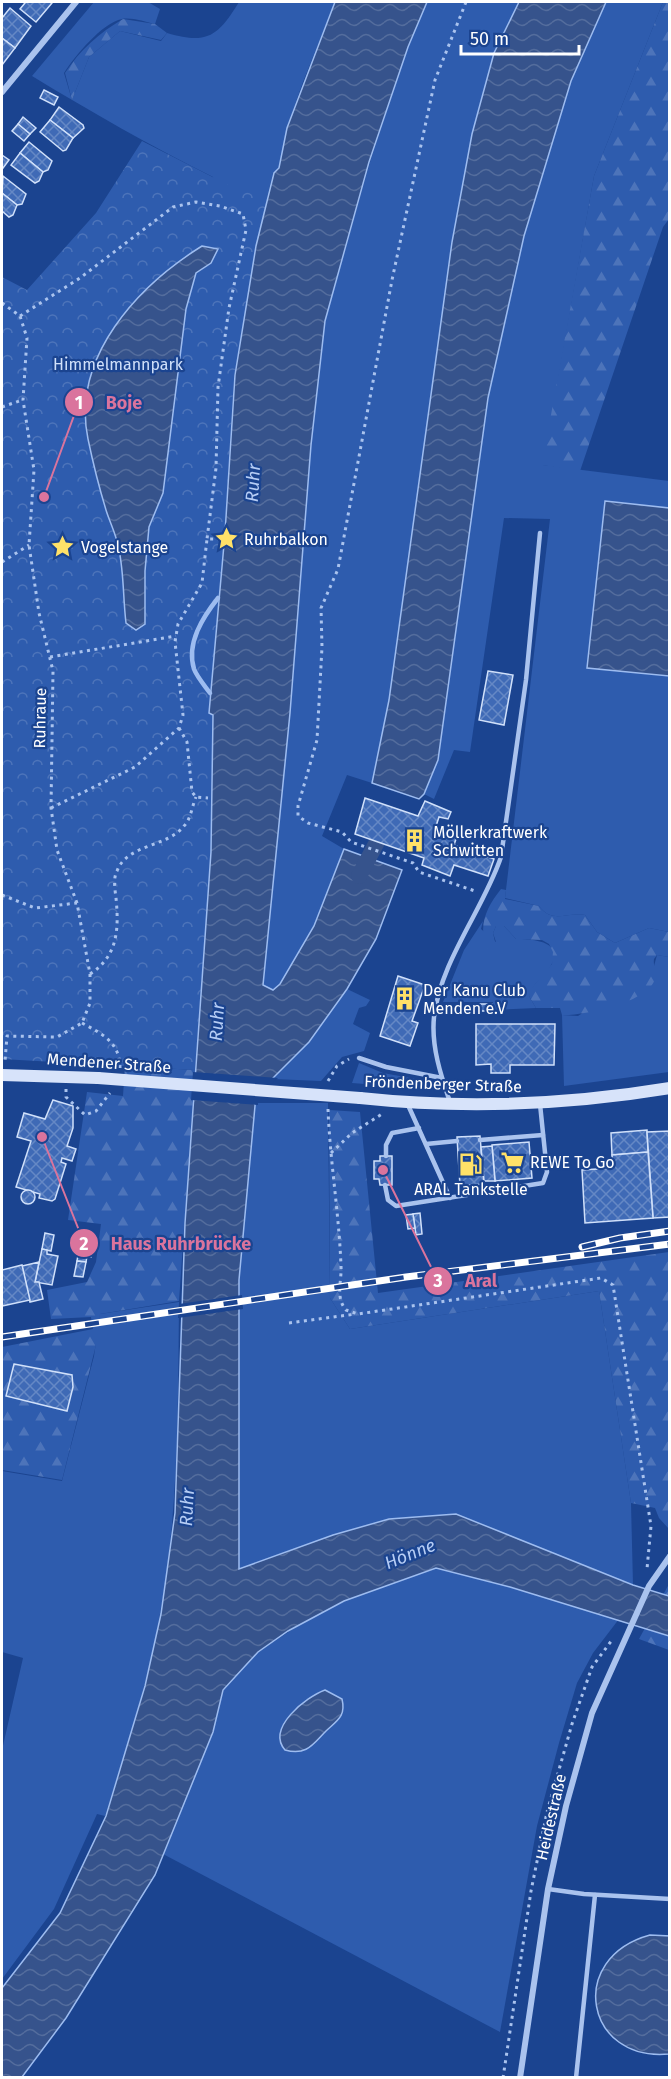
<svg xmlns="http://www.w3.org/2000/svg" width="671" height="2079" viewBox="0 0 671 2079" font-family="'Fira Sans',sans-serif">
<defs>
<pattern id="forest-firs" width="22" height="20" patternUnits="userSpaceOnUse" patternTransform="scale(1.5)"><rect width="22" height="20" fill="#2e5cae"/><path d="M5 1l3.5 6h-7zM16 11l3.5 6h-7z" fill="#4d74ba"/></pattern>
<pattern id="park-crowns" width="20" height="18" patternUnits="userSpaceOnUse" patternTransform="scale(1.5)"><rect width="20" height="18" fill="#2e5cae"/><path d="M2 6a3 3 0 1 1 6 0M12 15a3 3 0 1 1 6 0" fill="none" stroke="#4d74ba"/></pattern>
<pattern id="water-waves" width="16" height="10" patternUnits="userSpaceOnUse" patternTransform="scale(1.5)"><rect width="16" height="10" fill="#36538c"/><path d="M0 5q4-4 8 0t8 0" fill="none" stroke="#546d9d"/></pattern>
<pattern id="building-cross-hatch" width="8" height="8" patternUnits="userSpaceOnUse" patternTransform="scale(1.5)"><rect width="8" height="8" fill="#3f6ab6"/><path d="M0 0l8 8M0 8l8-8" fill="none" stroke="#6588c5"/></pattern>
</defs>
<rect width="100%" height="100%" fill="#1b4490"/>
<!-- grass -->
<g fill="#2e5cae">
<path d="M94,2H148L160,9L155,24C146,22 131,17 122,19C102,23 75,56 64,73L72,100L89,57L120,31L161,41L167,33C208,45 218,36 239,2H335L303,82L287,127L282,158L279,168L273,173L267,198L234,375L229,434L213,177C151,146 91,112 32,76Z"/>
<polygon points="427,2 519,2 494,53 472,134 452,242 389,700 372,783 347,775 322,836 344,849 314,926 280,984 273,990 263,985 266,943 311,445 325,321 370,162 408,47"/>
<path d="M606,2H663L594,176L543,465L669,481V508L605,501L587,667L669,676V932L649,928L615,943L597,932L585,915C566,912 552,924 539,906L505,898L550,519L504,518L470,752L454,750L434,799L424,794L438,760L488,398L524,236L571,81Z"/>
<path d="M483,921L481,929L496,942L493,933L496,926H504L516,939C535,939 568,942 548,970C540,981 534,982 529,996L536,1008L493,1010V1002H443L464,950Z"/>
<polygon points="657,955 669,957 669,1072 564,1086 562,1015 578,1016 654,966"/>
<polygon points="347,989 370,1000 366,1006 359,1008 353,1024 370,1033 364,1051 342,1057 321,1081 273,1079 309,1042"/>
<polygon points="359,1063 383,1073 438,1083 440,1090 352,1083"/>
<polygon points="255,1103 328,1103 330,1298 350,1329 599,1291 631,1503 633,1585 456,1514 389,1519 333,1535 239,1570 239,1280"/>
<path d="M179,1302C178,1406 179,1511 160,1614C148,1683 126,1749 105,1816L97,1814L54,1909L2,1979V1750L23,1658L2,1652V1471L62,1481L94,1356L100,1314Z"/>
<polygon points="436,1568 510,1587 619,1619 593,1653 577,1683 559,1743 537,1826 500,2032 163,1854 213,1732 223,1690 258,1652 316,1614 344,1601"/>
</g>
<!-- forest -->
<g fill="url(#forest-firs)">
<polygon points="663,2 670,2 669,219 663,227 580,471 542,465 594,176"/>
<path d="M123,19L155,24L167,33L161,40L120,31L89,57L72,100L65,73C80,50 99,33 123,19Z"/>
<path d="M501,889L506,890L505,899L539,906C552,924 566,912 585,915L597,932L615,943L649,928L669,932V957L657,955L654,959C653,965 656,972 655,978C651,1002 583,1016 562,1015L560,1008H536L529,996L530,990L552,964L553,952L549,944L542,940L516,939L504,926H496L493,933L497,951L488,949C477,927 486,908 501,889Z"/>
<polygon points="125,1066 195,1070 179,1301 100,1314 99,1333 62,1480 2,1470 2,1347 93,1329 91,1317 51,1319 47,1290 87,1282 96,1262 101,1224 68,1220 87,1092 123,1096"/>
<polygon points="329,1110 360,1112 378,1293 669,1252 669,1529 659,1518 655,1508 631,1503 599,1291 350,1329 330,1298"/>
<polygon points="669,1584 669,1650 639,1639"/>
</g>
<!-- park -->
<polygon fill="url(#park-crowns)" points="142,141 236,189 267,198 234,375 225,528 209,713 213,715 211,852 195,1070 2,1059 2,277 27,290 96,213"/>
<!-- water -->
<g fill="url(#water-waves)" stroke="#9dbcf0" stroke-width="1.5">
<polygon points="335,2 427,2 408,47 369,162 325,321 311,445 290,713 263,985 273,990 280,984 314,926 344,849 402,870 376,939 347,989 309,1042 256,1095 239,1280 239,1569 333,1535 389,1519 456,1514 633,1585 669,1596 669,1636 510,1587 436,1568 344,1601 288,1631 258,1652 223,1690 213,1732 155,1875 66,2018 22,2077 2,2077 2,1988 60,1913 106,1816 145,1686 161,1614 175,1513 185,1223 211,852 213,715 209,713 225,533 235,375 256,246 274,173 279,168 287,128"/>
<polygon points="519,2 606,2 571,81 524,236 488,398 438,760 424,794 419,799 372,783 389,700 452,242 472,134 494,53"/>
<path d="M202,246L218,249L211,263L196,273L186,309L163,493L149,527L145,571V624L136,630L126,623C123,599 124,573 119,550C117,536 110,523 106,510C99,487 93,463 88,439C71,357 138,286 202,246Z"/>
<polygon points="605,501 669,508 669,676 587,668"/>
<path d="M325,1690L342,1699C346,1716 338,1720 326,1731C313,1744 307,1756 285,1750C266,1728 306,1697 325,1690Z"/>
<path d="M650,1935L670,1936L669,2054C585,2062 566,1958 650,1935Z"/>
</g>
<!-- pier -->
<g fill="#1b4490">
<polygon points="193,1072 278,1078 258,1097 258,1105 191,1100"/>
<polygon points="242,1295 243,1309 178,1318 179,1304"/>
</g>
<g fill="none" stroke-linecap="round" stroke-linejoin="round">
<!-- stream -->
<path stroke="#9dbcf0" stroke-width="4.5" d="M210,693C205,686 197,677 194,669C186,643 203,617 218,598"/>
<!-- canal -->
<polyline stroke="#36538c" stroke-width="16" points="359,876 377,842"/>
</g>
<!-- building -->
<g fill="url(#building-cross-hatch)" stroke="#d0e0fa" stroke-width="1.5">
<polygon points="23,2 50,2 52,3 36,22 20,9 25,3"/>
<polygon points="10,8 31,26 15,48 2,38 2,18"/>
<polygon points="2,38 15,48 2,65"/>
<polygon points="44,90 58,97 54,105 40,98"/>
<polygon points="59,107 83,125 84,128 73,138 50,120"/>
<polygon points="23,117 36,128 30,134 18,124"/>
<polygon points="50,120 73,138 66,150 63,151 40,132"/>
<polygon points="18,124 30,134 24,141 12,131"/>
<polygon points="29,142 52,161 48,170 43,172 20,153"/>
<polygon points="20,153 43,172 39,181 35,183 11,165"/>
<polygon points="2,155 9,160 3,168 2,166"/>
<polygon points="3,176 26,194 22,204 17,205 2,193"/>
<polygon points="2,193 17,205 13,215 9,217 2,211"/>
<polygon points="488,671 513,675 504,725 479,720"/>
<polygon points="365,798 418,816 425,801 451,812 448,819 439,817 435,829 457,836 454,845 494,859 488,876 454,865 450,876 422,865 424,858 355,834"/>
<polygon points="398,976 425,985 412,1021 418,1023 410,1046 380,1036"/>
<rect x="477" y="1004" width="15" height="7"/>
<polygon points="476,1024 555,1024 554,1065 510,1065 510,1073 491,1073 491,1064 476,1065"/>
<polygon points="53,1100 73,1106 73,1128 67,1146 76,1149 72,1161 62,1158 61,1162 66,1164 55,1199 52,1201 39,1198 40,1194 16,1187 31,1141 17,1137 24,1113 45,1119"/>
<polygon points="647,1130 648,1152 612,1155 611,1133"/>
<polygon points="670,1131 670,1217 653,1218 647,1132"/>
<polygon points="480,1136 484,1184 460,1186 457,1137"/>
<polygon points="529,1142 532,1178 495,1181 492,1145"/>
<polygon points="492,1146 495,1181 484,1181 481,1147"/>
<polygon points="648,1152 653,1218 585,1223 582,1170 613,1168 612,1155"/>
<polygon points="380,1156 392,1156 392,1185 380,1185 379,1179 374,1179 374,1161 380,1161"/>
<circle cx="28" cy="1197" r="7"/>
<polygon points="420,1213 422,1234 416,1235 413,1214"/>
<polygon points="413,1214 415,1228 408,1229 406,1215"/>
<polygon points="45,1233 54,1235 51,1251 42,1249"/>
<polygon points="82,1235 94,1238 91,1257 78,1255"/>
<polygon points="42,1249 47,1250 47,1254 58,1256 52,1285 35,1282"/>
<polygon points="78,1255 87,1256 86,1262 77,1261"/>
<polygon points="77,1261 86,1262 83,1277 74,1276"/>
<polygon points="39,1262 35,1282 39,1282 43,1299 30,1302 22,1266"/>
<polygon points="22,1265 30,1300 2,1306 2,1270"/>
<polygon points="14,1364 72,1375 73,1387 67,1411 6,1396"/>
</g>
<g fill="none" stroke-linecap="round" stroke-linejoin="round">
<!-- path -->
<g stroke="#aac3ee" stroke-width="3" stroke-dasharray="3 4.5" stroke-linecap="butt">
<polyline points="466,2 435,80 392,280 338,569 321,608 322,647 317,740 298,806 298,816 308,823 342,832 351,842 413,863 419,872 475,891"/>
<polyline points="2,303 20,316 27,338 23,400 34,470 29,545 39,613 53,671 51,808 57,850 77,903 90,974 90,1003 82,1023 57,1037 7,1036 5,1061"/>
<polyline points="20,316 80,278 173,207 196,202 220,206 243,214 246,230 229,308 218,387 216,468 207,539"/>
<polyline points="2,407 22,400"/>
<polyline points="2,562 29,545"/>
<polyline points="50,657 176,636"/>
<polyline points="179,728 187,742 192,792 196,797 208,798"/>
<polyline points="51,808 135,767 179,728 183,715 175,642 178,624 202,583 207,539 226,539"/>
<polyline points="2,895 35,908 77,903"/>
<path d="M90,974C118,956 119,929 116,898C115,890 113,878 117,871C127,844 168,847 184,826C191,819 192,806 196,797"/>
<path d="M82,1023C102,1034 120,1042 120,1068"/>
<polyline points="328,1081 337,1066 349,1059"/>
<polyline points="66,1089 66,1097 85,1115 96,1111 110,1093"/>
<path d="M328,1109C330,1161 339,1213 341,1266C342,1281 335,1297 346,1310L358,1314L601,1278L613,1285L651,1526L647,1569"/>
<polyline points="331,1153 352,1133 382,1114"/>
<polyline points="289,1323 356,1314"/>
<polyline points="503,2078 531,1891 547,1812 572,1724 592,1667 612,1640"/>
</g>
<!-- lane -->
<g stroke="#aac3ee" stroke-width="4.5">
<polyline points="359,1058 386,1067 442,1078"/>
<path d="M450,1102C441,1076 431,1046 434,1017C441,960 483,910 501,857L526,680L540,533"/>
<polyline points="408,1105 450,1198"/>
<polyline points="480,1140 543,1135"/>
<polyline points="426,1144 457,1141"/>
<polyline points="386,1156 386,1145 392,1133 419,1128"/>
<polyline points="385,1185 388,1200 396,1206 543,1183 547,1172 540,1104"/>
<polyline points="548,1889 584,1894 670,1899"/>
<polyline points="576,2078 595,1895"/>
</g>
<!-- street -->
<g stroke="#aac3ee" stroke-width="6">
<polyline points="2,92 76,2"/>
<polyline points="520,2078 548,1889 566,1806 592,1713 649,1586 670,1556"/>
</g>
<!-- secondary -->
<g stroke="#d7e3fa" stroke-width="12">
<polyline points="2,1075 98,1078"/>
<path d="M360,1098C463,1109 567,1105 670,1088"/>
</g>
<defs>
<g id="rail">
<polyline points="582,1247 620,1238 670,1231"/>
<polyline points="2,1337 406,1277 670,1244"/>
</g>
</defs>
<!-- rail casing -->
<use href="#rail" stroke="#fff" stroke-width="7"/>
<!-- rail -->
<use href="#rail" stroke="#1b4490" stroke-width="4.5" stroke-dasharray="14" stroke-linecap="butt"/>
<!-- secondary-bridge -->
<polyline stroke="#d7e3fa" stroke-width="12" points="98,1078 360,1098"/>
</g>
<!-- icons -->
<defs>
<symbol id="sight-bare" viewBox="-9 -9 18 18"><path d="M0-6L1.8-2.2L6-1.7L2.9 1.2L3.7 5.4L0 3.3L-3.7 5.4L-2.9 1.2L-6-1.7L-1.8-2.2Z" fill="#ffe168" stroke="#1b4490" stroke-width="2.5" paint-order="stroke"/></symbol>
<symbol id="building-bare" viewBox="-9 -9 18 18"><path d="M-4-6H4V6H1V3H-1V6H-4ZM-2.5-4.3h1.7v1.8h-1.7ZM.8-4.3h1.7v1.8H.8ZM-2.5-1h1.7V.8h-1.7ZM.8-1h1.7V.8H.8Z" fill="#ffe168" stroke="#1b4490" stroke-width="2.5" paint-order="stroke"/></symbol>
<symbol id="supermarket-bare" viewBox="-9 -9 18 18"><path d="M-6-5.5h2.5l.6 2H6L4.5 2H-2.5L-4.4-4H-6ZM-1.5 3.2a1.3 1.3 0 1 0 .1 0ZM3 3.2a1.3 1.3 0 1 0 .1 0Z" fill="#ffe168" stroke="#1b4490" stroke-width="2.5" paint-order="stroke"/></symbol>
<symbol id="fuel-bare" viewBox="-9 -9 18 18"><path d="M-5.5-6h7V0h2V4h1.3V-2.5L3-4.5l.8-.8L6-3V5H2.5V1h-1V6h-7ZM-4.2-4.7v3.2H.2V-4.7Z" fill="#ffe168" stroke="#1b4490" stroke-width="2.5" paint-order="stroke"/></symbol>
</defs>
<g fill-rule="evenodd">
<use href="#sight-bare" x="210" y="522" width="33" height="33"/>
<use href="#sight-bare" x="46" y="530" width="33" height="33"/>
<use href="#building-bare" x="398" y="824" width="33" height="33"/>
<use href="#building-bare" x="388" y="982" width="33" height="33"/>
<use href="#supermarket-bare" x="496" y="1146" width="33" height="33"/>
<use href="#fuel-bare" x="454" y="1148" width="33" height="33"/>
</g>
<g text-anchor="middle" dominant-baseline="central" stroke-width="4.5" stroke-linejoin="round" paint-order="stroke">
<!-- park labels -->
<g font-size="16" fill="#d0e0fa" stroke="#1b4490">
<text x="118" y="364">Himmelmannpark</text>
</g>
<!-- poi labels -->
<g font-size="16" fill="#fff" stroke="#1b4490" text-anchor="start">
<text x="244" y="539">Ruhrbalkon</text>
<text x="81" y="547">Vogelstange</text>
<text x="433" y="832">Möllerkraftwerk<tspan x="433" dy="18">Schwitten</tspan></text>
<text x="423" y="990">Der Kanu Club<tspan x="423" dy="18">Menden e.V</tspan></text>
<text x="530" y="1162">REWE To Go</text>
<text x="471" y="1189" text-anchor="middle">ARAL Tankstelle</text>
</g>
<!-- street labels -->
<g font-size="16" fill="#fff" stroke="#1b4490">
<text transform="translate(40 718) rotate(-89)">Ruhraue</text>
<text transform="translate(109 1063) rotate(4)">Mendener Straße</text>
<text transform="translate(443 1084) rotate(2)">Fröndenberger Straße</text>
<text transform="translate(551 1817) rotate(-77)">Heidestraße</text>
</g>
<!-- water labels -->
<g font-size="18" font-style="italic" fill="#b6cdf5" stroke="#1b4490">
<text transform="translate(253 483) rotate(-86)">Ruhr</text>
<text transform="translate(217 1022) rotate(-86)">Ruhr</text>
<text transform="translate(187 1507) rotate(-87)">Ruhr</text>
<text transform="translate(410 1554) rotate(-22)">Hönne</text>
</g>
</g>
<!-- callouts -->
<path fill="none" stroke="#da749d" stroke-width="2" d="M44 497L79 402M42 1137L84 1243M383 1170L438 1281"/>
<g fill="#da749d" stroke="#1b4490" stroke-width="2">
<circle cx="44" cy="497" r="6"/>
<circle cx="42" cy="1137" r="6"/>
<circle cx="383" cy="1170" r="6"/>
<circle cx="79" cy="402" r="15"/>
<circle cx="84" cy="1243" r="15"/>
<circle cx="438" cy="1281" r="15"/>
</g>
<g font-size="18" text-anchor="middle" font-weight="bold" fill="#fff">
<text x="79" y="409">1</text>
<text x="84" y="1250">2</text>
<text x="438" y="1287">3</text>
</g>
<g font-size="18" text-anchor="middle" font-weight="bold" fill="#da749d" stroke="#1b4490" stroke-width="4.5" stroke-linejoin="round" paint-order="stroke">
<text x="124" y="409">Boje</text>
<text x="181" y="1250">Haus Ruhrbrücke</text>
<text x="481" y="1287">Aral</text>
</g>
<!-- border -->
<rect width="671" height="2079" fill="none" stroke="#ffffff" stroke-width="6"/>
<!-- scale -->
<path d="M461 45v9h118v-9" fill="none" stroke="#ffffff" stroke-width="3"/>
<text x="470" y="45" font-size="18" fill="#ffffff" stroke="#1b4490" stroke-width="4.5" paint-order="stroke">50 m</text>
</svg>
